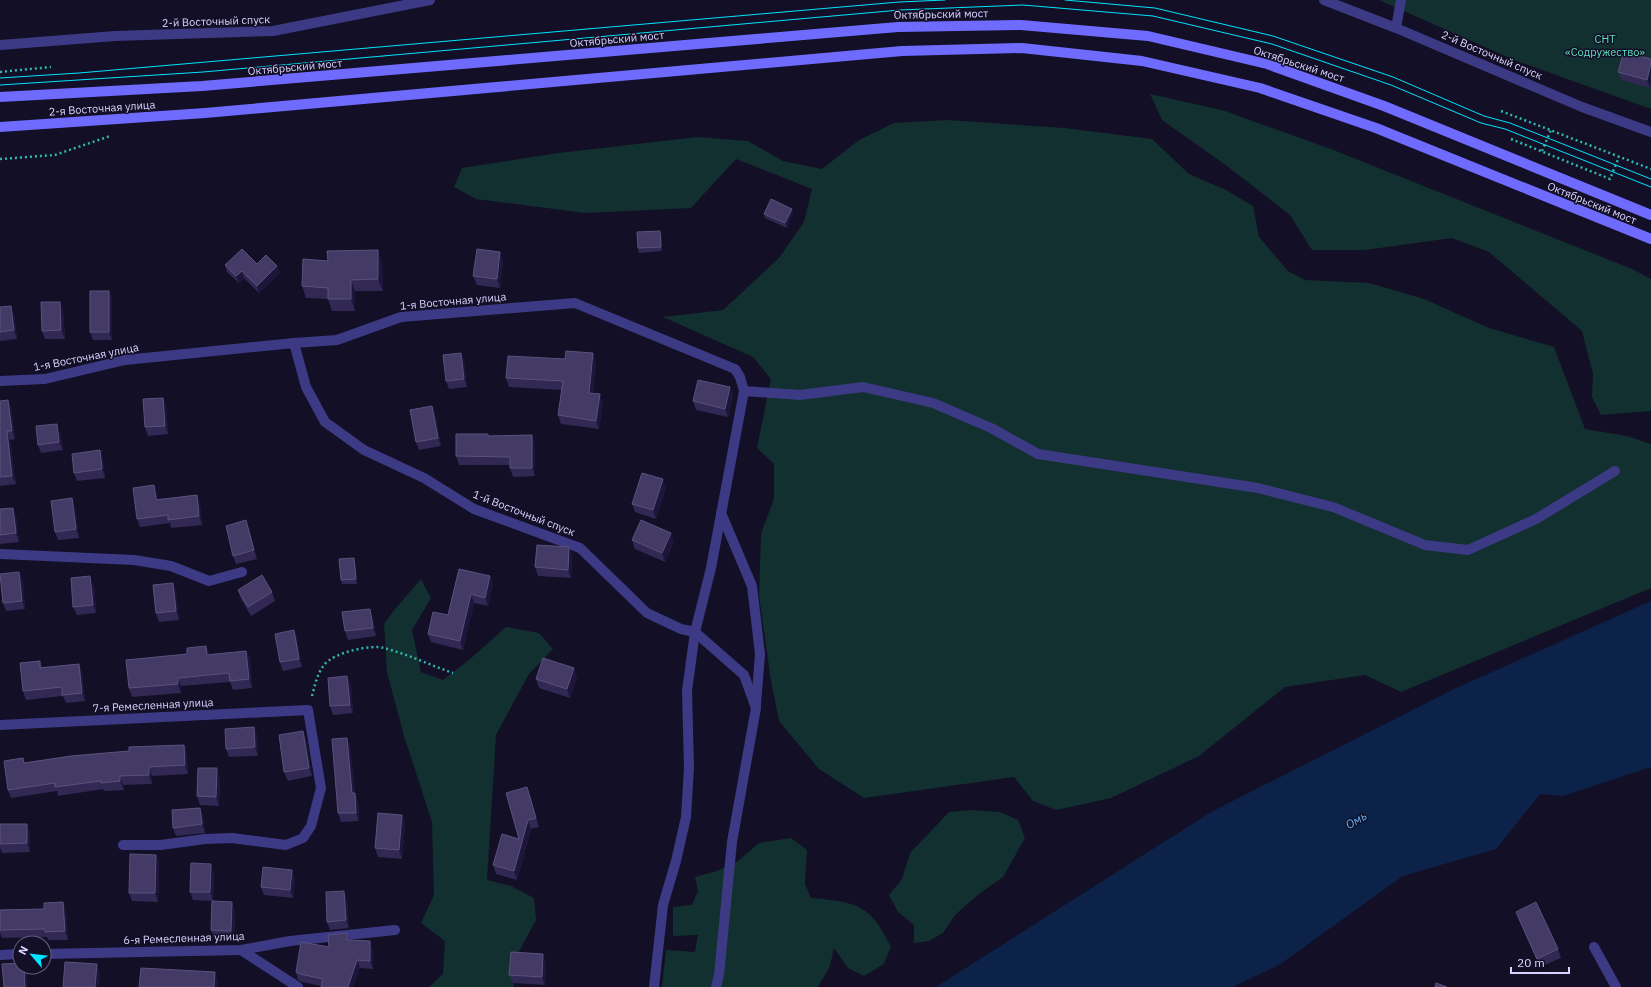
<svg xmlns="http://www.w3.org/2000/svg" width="1651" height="987" viewBox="0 0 1651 987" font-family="'IBM Plex Sans',sans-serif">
<rect width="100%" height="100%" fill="#130f26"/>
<!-- green -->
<g fill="#12302f">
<polygon points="1379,0 1651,0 1651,109 1514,60"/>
<polygon points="1150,94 1222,110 1331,149 1632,269 1651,279 1651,411 1601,415 1592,397 1593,374 1582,331 1489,252 1452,238 1365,250 1312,250 1290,215 1227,166 1162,120"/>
<polygon points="947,120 1064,128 1152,139 1189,174 1226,190 1253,206 1259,237 1288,271 1305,280 1369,283 1424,299 1489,328 1554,347 1585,429 1627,436 1651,444 1651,588 1401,692 1365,675 1285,687 1199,756 1111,798 1056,810 1033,801 1014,777 864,798 819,769 779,721 771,681 759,596 761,533 774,499 774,464 757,448 771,379 753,357 663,317 723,310 779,258 804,222 812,189 736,159 691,208 585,213 476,199 454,187 462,168 558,153 698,137 748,141 783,161 822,169 859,140 894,123"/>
<polygon points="421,579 431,598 412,630 421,672 443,680 469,660 506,627 539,633 553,649 529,674 496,735 487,880 511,886 534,898 536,920 511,966 514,987 429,987 443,974 445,941 421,923 434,895 432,822 404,736 387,672 384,624 395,609"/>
<polygon points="972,810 1000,812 1018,820 1025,838 1003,877 979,894 955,915 943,933 929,941 914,943 914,925 898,912 889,895 902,879 910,853 949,812"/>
<path d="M791,838L807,850L805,884L811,898C856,902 871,904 891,947L884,964L864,976L848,968L834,948L830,966L818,987H662L666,950L695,952L698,935L673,936V907L692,905L698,891L695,877L717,871L738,861L759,843Z"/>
</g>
<!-- water -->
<polygon fill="#0c2248" points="1651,601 1651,767 1563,796 1540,794 1496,849 1403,876 1279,965 1233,987 936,987 1211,812 1454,689"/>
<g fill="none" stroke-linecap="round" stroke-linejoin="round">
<!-- path -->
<g stroke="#2fb8b0" stroke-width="2.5" stroke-dasharray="2 3" stroke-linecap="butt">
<polyline points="0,72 51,67"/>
<polyline points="1501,111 1651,169"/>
<polyline points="1511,139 1610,179 1619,157"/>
<polyline points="1542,151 1551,130"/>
<polyline points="0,159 55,155 110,136"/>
<path d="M312,696C315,685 317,674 324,665C333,653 370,644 384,648C407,654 430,665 453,673"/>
</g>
<!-- lane -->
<g stroke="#3d3a85" stroke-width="10">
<polyline points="1396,28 1401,0"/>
<polyline points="744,391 800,395 863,387 933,403 991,428 1038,454 1258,488 1333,507 1425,545 1468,550 1536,519 1615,471"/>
<polyline points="1594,947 1616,987"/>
<polyline points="654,987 663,905 676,861 686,817 689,768 687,691 695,632"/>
</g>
<!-- street -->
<g stroke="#3d3a85" stroke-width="10">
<polyline points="1324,0 1396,28 1582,107 1651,132"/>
<polyline points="0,45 115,36 273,31 430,0"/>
<polyline points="294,343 306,387 325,422 364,450 424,478 474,509 580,548 647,613 681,629 695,632"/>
<polyline points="0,381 45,379 125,360 294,343 337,340 401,317 575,303 735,369 740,377 744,391 711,568 695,632"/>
<polyline points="721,513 752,586 760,654 756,704"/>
<polyline points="0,554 134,560 171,566 209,581 242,572"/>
<polyline points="695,632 744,675 756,708 732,842 719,975 716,987"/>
<polyline points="0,725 308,710 321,788 311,826 303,838 286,845 232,838 205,839 161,845 123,845"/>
<polyline points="241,950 298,987"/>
<polyline points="44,954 241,950 290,941 395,930"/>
<polyline points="0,955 20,954"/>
</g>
<!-- secondary -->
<g stroke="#6f6bff" stroke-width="10">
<polyline points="0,97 202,86 898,27 1021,25 1148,36 1267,64 1384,106 1651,215"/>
<polyline points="0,127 205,113 902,51 1022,48 1142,61 1260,88 1376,128 1651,239"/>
</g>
<!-- tram -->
<g stroke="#00e5ff" stroke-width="1">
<polyline points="1065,0 1155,8 1273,36 1393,77 1484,116 1510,123 1651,179"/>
<polyline points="0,78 79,73 899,2 945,0"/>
<polyline points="0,85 203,72 900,10 1023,5 1153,16 1272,44 1391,85 1481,123 1505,129 1651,187"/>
</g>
</g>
<!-- wall -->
<g fill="#312854">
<polygon points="1651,59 1651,84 1650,88 1621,80 1618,72"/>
<polygon points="792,209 793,213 787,228 765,218 764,214"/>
<polygon points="660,231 662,235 662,251 639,253 638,248"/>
<polygon points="503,260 500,288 477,285 473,276"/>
<polygon points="328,261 382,262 383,291 355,291 355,311 332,311 328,299 306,298 302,286"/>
<polygon points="257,264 277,266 280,273 259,293 244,278 239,283 227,272 225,265"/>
<polygon points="109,291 112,300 112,340 93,340 90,332"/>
<polygon points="0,307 14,315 17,339 0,341"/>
<polygon points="63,310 65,339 45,339 42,331"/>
<polygon points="461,353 464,361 467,387 449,389 446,381"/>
<polygon points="565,359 596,362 593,393 603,403 599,429 561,424 558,415 562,390 509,387 506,378"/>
<polygon points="730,387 733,396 728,417 696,410 693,401"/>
<polygon points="163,398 166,406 168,434 148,436 145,427"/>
<polygon points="8,400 11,408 15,439 10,440 16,484 0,486 0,401"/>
<polygon points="432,406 435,414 441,446 419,450 416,442"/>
<polygon points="60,433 63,450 41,453 38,445"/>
<polygon points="489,436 535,444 535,476 513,477 510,468 510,465 459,465 456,456"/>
<polygon points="100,450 103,459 105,478 77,481 74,473"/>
<polygon points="154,485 157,494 158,499 197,495 200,504 202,525 171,528 170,523 140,527 137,519"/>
<polygon points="666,488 656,519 635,512 632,504"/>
<polygon points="72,498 75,507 79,538 58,540 55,532"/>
<polygon points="0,509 16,516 19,542 0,544"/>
<polygon points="249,529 257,559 236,564 233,556"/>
<polygon points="632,540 674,541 665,562 635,549"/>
<polygon points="569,547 572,556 571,578 538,576 535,567"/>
<polygon points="354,558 355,562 357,584 342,584 341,580"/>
<polygon points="19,572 23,581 25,609 6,611 3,603"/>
<polygon points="490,576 493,584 488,606 474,603 463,650 431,642 428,634"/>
<polygon points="94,585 96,613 77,615 73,607"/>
<polygon points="238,590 272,592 275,601 251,616 241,599"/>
<polygon points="176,591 179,620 159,622 156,613"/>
<polygon points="373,617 376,636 348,640 345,631"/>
<polygon points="294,630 297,639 302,667 283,671 280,662"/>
<polygon points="206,646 209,654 246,651 250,659 252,688 233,690 230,682 181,686 181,693 132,697 129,688 187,654"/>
<polygon points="40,661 42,667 79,664 82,673 85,701 66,703 63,696 26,700 23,691"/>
<polygon points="347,676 351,685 353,713 333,715 330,706"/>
<polygon points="577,677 570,698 539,688 536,679"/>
<polygon points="254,727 257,736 258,756 229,757 226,749"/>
<polygon points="303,731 306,740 312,776 288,781 284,772"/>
<polygon points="347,738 350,746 355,793 358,801 359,821 341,822 338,813"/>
<polygon points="184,745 187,754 188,774 152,776 152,784 123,785 124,790 104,791 103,789 58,796 57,791 11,798 8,790 25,763"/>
<polygon points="220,777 219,806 200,805 197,796"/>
<polygon points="527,787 539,827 531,829 517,880 496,874 493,865 519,839"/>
<polygon points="200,808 203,817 205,833 176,836 173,828"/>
<polygon points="402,815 405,824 402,859 378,857 375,848"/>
<polygon points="0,824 30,832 30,852 2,853 0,848"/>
<polygon points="156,855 159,864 158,902 132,901 129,893"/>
<polygon points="292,870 295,879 293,898 264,895 261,887"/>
<polygon points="214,872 213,901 193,900 190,892"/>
<polygon points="347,900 349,928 330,930 327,922"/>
<polygon points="63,902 66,911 68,940 48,940 47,937 2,938 0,933 0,910 44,909"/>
<polygon points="235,910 234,939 214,939 211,930"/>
<polygon points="1516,912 1558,949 1561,958 1540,967 1519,920"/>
<polygon points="347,933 349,940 373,949 373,969 360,968 321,986 302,982 298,980 296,972 329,947"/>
<polygon points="546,963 545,985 513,983 509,975"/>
</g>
<!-- shaded-wall -->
<g fill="#1d163a">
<polygon points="1651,63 1651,84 1650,88 1647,80"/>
<polygon points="792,209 793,213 787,228 785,223"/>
<polygon points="660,231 662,235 662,251 661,247"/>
<polygon points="378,250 382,262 383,291 378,279"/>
<polygon points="500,252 503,260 500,288 497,279"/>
<polygon points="277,266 280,273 259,293 257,286"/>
<polygon points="242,271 244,278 239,283 236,276"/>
<polygon points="351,280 355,291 355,311 351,299"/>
<polygon points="109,291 112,300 112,340 109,332"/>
<polygon points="60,302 63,310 65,339 61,330"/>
<polygon points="11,306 14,315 17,339 14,330"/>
<polygon points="461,353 464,361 467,387 464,379"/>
<polygon points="593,353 596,362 592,401 589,393"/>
<polygon points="730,387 733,396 728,417 725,409"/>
<polygon points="600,394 603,403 599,429 596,421"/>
<polygon points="163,398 166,406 168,434 165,426"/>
<polygon points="8,400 11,408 15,439 12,431"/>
<polygon points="432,406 435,414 441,446 438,438"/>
<polygon points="57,424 60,433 63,450 59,442"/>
<polygon points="7,431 10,440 16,484 12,476"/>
<polygon points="532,435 535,444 535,476 532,468"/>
<polygon points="100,450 103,459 105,478 102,469"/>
<polygon points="663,479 666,488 656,519 653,510"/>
<polygon points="154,485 157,494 159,508 156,500"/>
<polygon points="197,495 200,504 202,525 199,516"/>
<polygon points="72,498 75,507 79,538 76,529"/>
<polygon points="13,508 16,516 19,542 16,533"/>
<polygon points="246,520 249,529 257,559 254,550"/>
<polygon points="671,533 674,541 665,562 662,553"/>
<polygon points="569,547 572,556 571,578 568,570"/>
<polygon points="354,558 355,562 357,584 356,579"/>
<polygon points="19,572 23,581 25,609 22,601"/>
<polygon points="90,576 94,585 96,613 93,605"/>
<polygon points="490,576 493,584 488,606 485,598"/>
<polygon points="173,583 176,591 179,620 176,611"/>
<polygon points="471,594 474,603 463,650 460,641"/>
<polygon points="370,609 373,617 376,636 373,628"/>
<polygon points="294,630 297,639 302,667 299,659"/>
<polygon points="206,646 209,655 207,655"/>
<polygon points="246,651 250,659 252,688 249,679"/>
<polygon points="79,664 82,673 85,701 82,693"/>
<polygon points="574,668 577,677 570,698 567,689"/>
<polygon points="347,676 351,685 353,713 350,705"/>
<polygon points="178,678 181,686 181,693 178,684"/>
<polygon points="254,727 257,736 258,756 255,747"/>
<polygon points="303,731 306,740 312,776 309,768"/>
<polygon points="347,738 350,746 356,801 355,793 358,801 359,821 356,813 352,793"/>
<polygon points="184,745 187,754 188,774 185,765"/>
<polygon points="149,767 152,776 152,784 149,775"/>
<polygon points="217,768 220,777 219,806 216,797"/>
<polygon points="120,776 123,785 124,790 120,781"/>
<polygon points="527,787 530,795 539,827 536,818"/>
<polygon points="200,808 203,817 205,833 202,824"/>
<polygon points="402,815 405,824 402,859 399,850"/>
<polygon points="528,820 531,829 517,880 514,871"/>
<polygon points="27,824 30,832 30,852 27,843"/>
<polygon points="156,855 159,864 158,902 155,893"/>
<polygon points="211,864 214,872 213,901 210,892"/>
<polygon points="292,870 295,879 293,898 290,890"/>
<polygon points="344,891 347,900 349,928 346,920"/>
<polygon points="63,902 66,911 68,940 65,931"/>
<polygon points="232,902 235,910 234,939 231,931"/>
<polygon points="370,941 373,949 373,969 370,961"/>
<polygon points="543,954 546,963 545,985 542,977"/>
<polygon points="357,960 360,968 354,987 348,987"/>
<polygon points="97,964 100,973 99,987 95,987"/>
<polygon points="24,967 25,967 27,972 28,987 25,987"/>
<polygon points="215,972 218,981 218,987 214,987"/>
</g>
<!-- building -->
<g fill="#433a66" stroke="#5a527e">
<polygon points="1624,52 1651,59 1651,63 1647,80 1618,72"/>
<polygon points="771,199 792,209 785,223 764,214"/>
<polygon points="660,231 661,247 638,248 637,232"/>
<polygon points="242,249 257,264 266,255 277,266 257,286 242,271 236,276 225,265"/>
<polygon points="477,249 500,252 497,279 473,276"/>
<polygon points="378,250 378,279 351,280 351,299 328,299 328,288 302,286 303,259 328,261 327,251"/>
<rect x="90" y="291" width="19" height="41"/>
<polygon points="41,302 60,302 61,330 42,331"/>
<polygon points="11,306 14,330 0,332 0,307"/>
<polygon points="566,351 593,353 589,393 600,394 596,421 558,415 563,381 506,378 508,356 565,359"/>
<polygon points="461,353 464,379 446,381 443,355"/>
<polygon points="698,380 730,387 725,409 693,401"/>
<polygon points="163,398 165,426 145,427 143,399"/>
<polygon points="8,400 12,431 7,431 12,476 0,477 0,401"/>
<polygon points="432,406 438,438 416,442 410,410"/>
<polygon points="57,424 59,442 38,445 36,426"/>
<polygon points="456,434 488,434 488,436 532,435 532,468 510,468 510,457 456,456"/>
<polygon points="100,450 102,469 74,473 72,454"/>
<polygon points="642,473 663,479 653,510 632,504"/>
<polygon points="154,485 156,500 197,495 199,516 168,520 168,515 137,519 133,488"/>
<polygon points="72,498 76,529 55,532 51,501"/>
<polygon points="13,508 16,533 0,535 0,509"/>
<polygon points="246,520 254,550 233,556 226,526"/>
<polygon points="641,520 671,533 662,553 632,540"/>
<polygon points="537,545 569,547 568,570 535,567"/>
<polygon points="354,558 356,579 341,580 339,559"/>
<polygon points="459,569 490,576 485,598 471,594 460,641 428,634 433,612 448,615"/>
<polygon points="19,572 22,601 3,603 0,574"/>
<polygon points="262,575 272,592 248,607 238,590"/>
<polygon points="90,576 93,605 73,607 71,578"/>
<polygon points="173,583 176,611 156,613 153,585"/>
<polygon points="370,609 373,628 345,631 342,612"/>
<polygon points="294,630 299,659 280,662 275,634"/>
<polygon points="206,646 207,655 246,651 249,679 230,681 229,673 178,678 178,684 129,688 126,660 187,654 187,648"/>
<polygon points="543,658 574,668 567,689 536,679"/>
<polygon points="40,661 40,668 79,664 82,693 62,695 62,687 23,691 20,663"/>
<polygon points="347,676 350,705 330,706 328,678"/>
<polygon points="254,727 255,747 226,749 225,729"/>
<polygon points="303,731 309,768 284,772 279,735"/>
<polygon points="347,738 352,793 355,793 356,813 338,813 332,739"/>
<polygon points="184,745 185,765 149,767 149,775 120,776 120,781 101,783 101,781 55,787 55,783 8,790 4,761 23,758 24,763 71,756 129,751 129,747"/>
<polygon points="198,768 217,768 216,797 197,796"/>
<polygon points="527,787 536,818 528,820 514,871 493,865 502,834 519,839 506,793"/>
<polygon points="200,808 202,824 173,828 172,810"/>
<polygon points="378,813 402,815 399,850 375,848"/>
<polygon points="0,824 27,824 27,843 0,844"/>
<polygon points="130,854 156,855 155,893 129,893"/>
<polygon points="191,863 211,864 210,892 190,892"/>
<polygon points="263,867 292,870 290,890 261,887"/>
<polygon points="344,891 346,920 327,922 326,892"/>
<polygon points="212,901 232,902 231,931 211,930"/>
<polygon points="63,902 65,931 45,932 45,929 0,930 0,910 44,909 44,903"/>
<polygon points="1536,902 1558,949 1537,959 1516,912"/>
<polygon points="347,933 347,940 370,941 370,961 357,960 348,987 321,987 323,979 300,974 296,972 301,942 329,947 328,935"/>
<polygon points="511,952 543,954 542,977 509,975"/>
<polygon points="65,962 97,964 95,987 63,987"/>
<polygon points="20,963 20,967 24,967 25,987 4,987 2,964"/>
<polygon points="141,968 215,972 214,987 139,987"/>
<polygon points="1436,983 1447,987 1435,987"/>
</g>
<g text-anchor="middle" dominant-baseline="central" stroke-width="3" stroke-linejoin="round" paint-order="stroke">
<!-- street labels -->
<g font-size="11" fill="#d9d4ff" stroke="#130f26">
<text transform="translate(941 14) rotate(-1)">Октябрьский мост</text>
<text transform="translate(216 21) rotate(-2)">2-й Восточный спуск</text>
<text transform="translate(617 39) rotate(-5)">Октябрьский мост</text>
<text transform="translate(1492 55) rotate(23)">2-й Восточный спуск</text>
<text transform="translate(1299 64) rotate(18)">Октябрьский мост</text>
<text transform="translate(295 67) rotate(-5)">Октябрьский мост</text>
<text transform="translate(102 108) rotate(-4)">2-я Восточная улица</text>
<text transform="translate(1592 203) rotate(22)">Октябрьский мост</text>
<text transform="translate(453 301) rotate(-5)">1-я Восточная улица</text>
<text transform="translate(86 357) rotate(-11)">1-я Восточная улица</text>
<text transform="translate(524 513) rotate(21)">1-й Восточный спуск</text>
<text transform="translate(153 705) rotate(-3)">7-я Ремесленная улица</text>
<text transform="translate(184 938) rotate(-2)">6-я Ремесленная улица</text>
</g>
<!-- park labels -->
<g font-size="11" fill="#5fe0c0" stroke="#130f26">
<text x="1605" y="39">СНТ<tspan x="1605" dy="13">«Содружество»</tspan></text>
</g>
<!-- water labels -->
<g font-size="12" font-style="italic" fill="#62b6ff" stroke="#130f26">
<text transform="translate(1356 820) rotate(-31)">Омь</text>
</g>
</g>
<!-- north arrow -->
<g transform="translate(32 955) rotate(298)"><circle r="19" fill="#130f26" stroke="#625e7d"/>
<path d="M0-3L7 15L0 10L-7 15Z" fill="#00e5ff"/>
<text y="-6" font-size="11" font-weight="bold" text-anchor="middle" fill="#d9d4ff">N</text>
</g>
<!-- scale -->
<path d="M1511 967v6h58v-6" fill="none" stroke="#d9d4ff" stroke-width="2"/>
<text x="1517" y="967" font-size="12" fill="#d9d4ff" stroke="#130f26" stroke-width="3" paint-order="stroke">20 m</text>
</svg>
